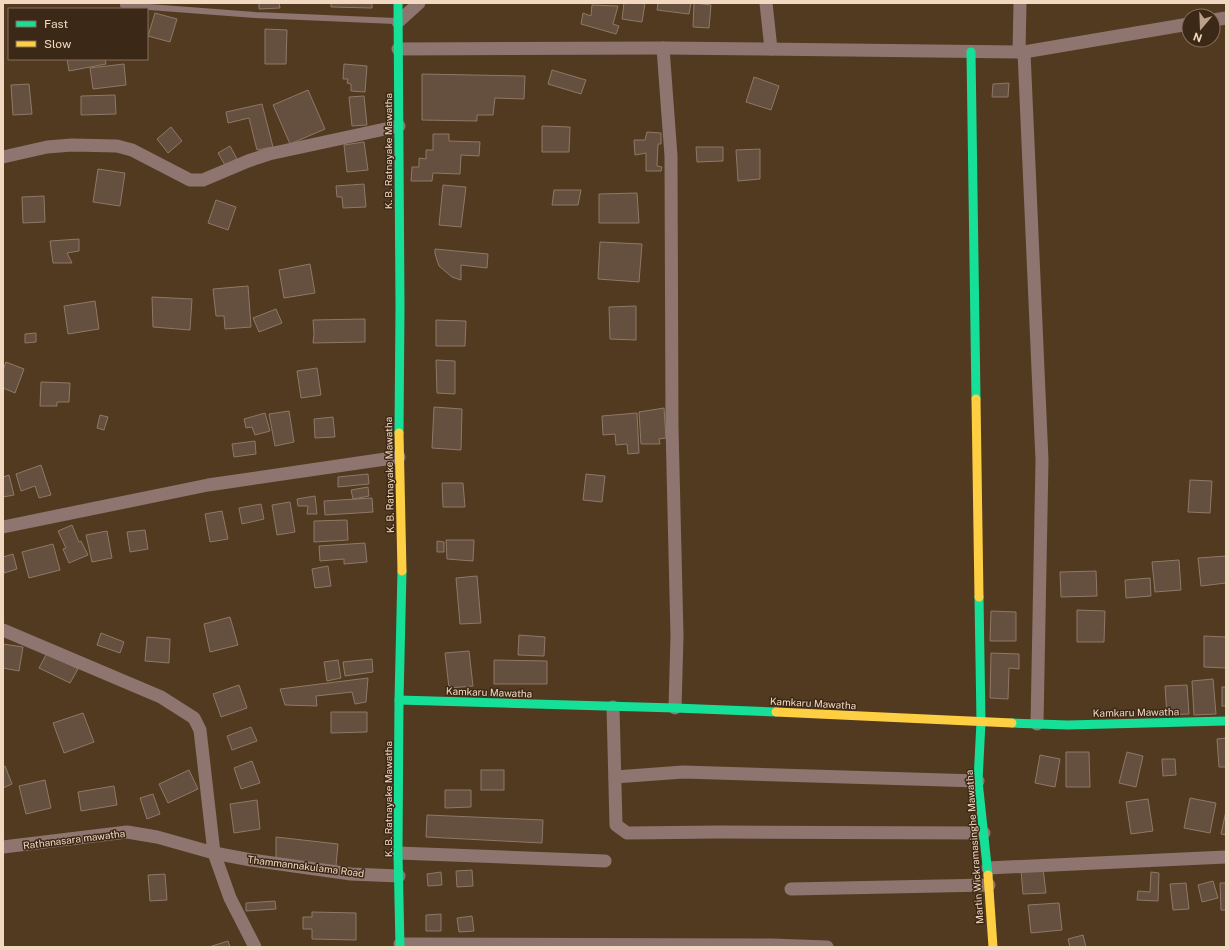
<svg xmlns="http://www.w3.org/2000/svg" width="1229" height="950" viewBox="0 0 1229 950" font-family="'Public Sans',sans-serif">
<rect width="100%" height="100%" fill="#523a20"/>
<!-- building -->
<g fill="#654f3f" stroke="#8e7867">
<polygon points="259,3 279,3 280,8 259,9"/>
<polygon points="331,3 372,3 372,8 331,7"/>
<polygon points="624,3 645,3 642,22 622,19"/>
<polygon points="658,3 691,3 689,14 657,10"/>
<polygon points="694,3 711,5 709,28 693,27"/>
<polygon points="592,5 618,6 613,24 619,26 616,34 581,24 583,13 591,16"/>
<polygon points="155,13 177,19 170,42 148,36"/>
<polygon points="265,29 287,30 286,64 265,64"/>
<polygon points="67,59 105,59 106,64 69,71"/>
<polygon points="124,64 126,85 93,89 90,68"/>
<polygon points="344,64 367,66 365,92 351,91 351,84 347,83 348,79 343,79"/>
<polygon points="552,70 586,80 581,94 548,84"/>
<polygon points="422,74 525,76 524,99 495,98 493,115 477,115 477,121 422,120"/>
<polygon points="754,77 779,86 771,110 746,102"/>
<polygon points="1009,83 1008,97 992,97 993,84"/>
<polygon points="29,84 32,114 13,115 11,85"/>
<polygon points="308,90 325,129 290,144 273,105"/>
<polygon points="115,95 116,114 81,115 81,96"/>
<polygon points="364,96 367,125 352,126 349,97"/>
<polygon points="262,104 273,147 257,150 249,118 228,123 226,112"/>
<polygon points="542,126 570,127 569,152 542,152"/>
<polygon points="171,127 182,141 168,153 157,139"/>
<polygon points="647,132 661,133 661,144 658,144 657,166 662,167 661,171 646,171 646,153 635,155 634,140 645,140"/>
<polygon points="433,134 449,134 449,141 480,142 479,156 461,155 460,174 433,173 432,181 411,181 412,167 419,167 419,158 426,159 426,150 433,150"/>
<polygon points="364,142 368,170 347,172 344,145"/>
<polygon points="230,146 237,159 225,165 218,153"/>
<polygon points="696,147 723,147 723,161 697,162"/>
<polygon points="760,149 760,179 738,181 736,150"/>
<polygon points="98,169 125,173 120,206 93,202"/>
<polygon points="364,184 366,207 343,208 342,197 337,197 336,186"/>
<polygon points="443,185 466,187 461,227 439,225"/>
<polygon points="554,190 581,190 578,205 552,205"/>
<polygon points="637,193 639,223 599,223 599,194"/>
<polygon points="44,196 45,222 23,223 22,197"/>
<polygon points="216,200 236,207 228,230 208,223"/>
<polygon points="79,239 79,251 67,253 72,263 53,263 50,241"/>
<polygon points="600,242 642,244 639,282 598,279"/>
<polygon points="435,249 488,254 487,268 461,265 461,280 452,277 439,266 435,254"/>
<polygon points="310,264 315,293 284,298 279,270"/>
<polygon points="248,286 251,327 225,329 224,316 216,316 213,289"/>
<polygon points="152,297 192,299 190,330 153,327"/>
<polygon points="95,301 99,329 68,334 64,306"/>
<polygon points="636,306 636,340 610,339 609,307"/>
<polygon points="276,309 282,323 259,332 253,318"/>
<polygon points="365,319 365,342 313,343 314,334 313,320"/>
<polygon points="436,320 466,321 465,346 436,346"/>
<polygon points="36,333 36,342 25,343 25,334"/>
<polygon points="436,360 455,361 455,394 437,393"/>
<polygon points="6,362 24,369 15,393 3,388 3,370"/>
<polygon points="317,368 321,395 301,398 297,371"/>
<polygon points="41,382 70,383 69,402 57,402 57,406 40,406"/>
<polygon points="434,407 462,409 461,450 432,448"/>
<polygon points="664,408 666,438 659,439 660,444 641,444 639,412"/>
<polygon points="289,411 294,442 275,446 269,414"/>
<polygon points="265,413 270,431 255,435 252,427 246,428 244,419"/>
<polygon points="637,413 639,453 628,454 627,444 616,445 615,434 603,435 602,416"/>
<polygon points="100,415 108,417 104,430 97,428"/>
<polygon points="333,417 335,437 315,438 314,419"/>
<polygon points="255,441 256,454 234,457 232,444"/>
<polygon points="41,465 51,495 39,498 35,486 21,491 16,474"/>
<polygon points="368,474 369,484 338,487 338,477"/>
<polygon points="586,474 605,476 602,502 583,500"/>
<polygon points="9,475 14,495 3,497 3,477"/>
<polygon points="1190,480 1212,481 1210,513 1188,512"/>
<polygon points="442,483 463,483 465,507 443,507"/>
<polygon points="368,487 369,496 353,499 351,490"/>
<polygon points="315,496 317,514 307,514 308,506 298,506 297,499"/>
<polygon points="372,498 373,512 325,515 324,501"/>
<polygon points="290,502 295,532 277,535 272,505"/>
<polygon points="261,504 264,519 242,524 239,508"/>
<polygon points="222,511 228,539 210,542 205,514"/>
<polygon points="347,520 348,540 314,542 314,521"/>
<polygon points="72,525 79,542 81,541 88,555 69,563 63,549 66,548 58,531"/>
<polygon points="145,530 148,549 130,552 127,532"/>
<polygon points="107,531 112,558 92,562 86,535"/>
<polygon points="446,540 474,540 473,561 447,559"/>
<polygon points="437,541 444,542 444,552 437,552"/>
<polygon points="365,543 367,562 344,564 344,559 320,561 319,546"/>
<polygon points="53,544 60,570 29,578 22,552"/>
<polygon points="13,554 17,569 4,573 3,557"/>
<polygon points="1226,556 1226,583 1201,586 1198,558"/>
<polygon points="1179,560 1181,590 1155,592 1152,562"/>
<polygon points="328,566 331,586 315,588 312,569"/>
<polygon points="1096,571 1097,596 1061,597 1060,572"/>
<polygon points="477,576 481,623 460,624 456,578"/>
<polygon points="1150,578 1151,596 1126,598 1125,580"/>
<polygon points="1077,610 1105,611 1104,642 1077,642"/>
<polygon points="991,611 1016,612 1016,641 990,641"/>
<polygon points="230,617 238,645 210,652 204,624"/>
<polygon points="101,633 124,642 120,653 97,645"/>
<polygon points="519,635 545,637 544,656 518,655"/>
<polygon points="1204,636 1226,637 1226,668 1204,667"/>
<polygon points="147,637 170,639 169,663 145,661"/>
<polygon points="3,644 23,647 19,671 3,668"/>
<polygon points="469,651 473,686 449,688 445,653"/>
<polygon points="47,653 78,669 70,683 39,668"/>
<polygon points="991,653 1019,654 1019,669 1009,668 1008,699 990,698"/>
<polygon points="372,659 373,672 345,676 343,662"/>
<polygon points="338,660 341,678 327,681 324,662"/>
<polygon points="494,660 547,661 547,684 494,684"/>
<polygon points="368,678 366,702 355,704 352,692 316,696 317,706 285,705 280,689"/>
<polygon points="1213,679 1216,714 1194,715 1192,681"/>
<polygon points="239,685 247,708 221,717 213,694"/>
<polygon points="1187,685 1189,714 1167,715 1165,686"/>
<rect x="1222" y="687" width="4" height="19"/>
<polygon points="331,712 367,712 367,732 331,733"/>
<polygon points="83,713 94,742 64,753 53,723"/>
<polygon points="251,727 257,741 232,750 227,736"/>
<polygon points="1226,738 1226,767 1219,767 1217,739"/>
<polygon points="1066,752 1089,752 1090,787 1066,787"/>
<polygon points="1127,752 1143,756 1136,787 1119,783"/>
<polygon points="1040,755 1060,759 1055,787 1035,783"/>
<polygon points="1162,759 1175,759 1176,775 1163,776"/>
<polygon points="252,761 260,783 241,789 234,768"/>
<polygon points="5,766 12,784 3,788 3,767"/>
<polygon points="189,770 198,789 168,803 159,784"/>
<rect x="481" y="770" width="23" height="20"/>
<polygon points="45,780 51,808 26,814 19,786"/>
<polygon points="114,786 117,805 81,811 78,792"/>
<polygon points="445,790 471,790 471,807 445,808"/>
<polygon points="153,794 160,814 147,819 140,798"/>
<polygon points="1190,798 1216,803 1210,833 1184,828"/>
<polygon points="1148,799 1153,831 1131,834 1126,802"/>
<polygon points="257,800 260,829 234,833 230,804"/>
<polygon points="1226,811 1226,835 1221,834"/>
<polygon points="427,815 543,820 542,843 426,837"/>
<polygon points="276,837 338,844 336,866 276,860"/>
<polygon points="1043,868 1046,893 1023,894 1021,870"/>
<polygon points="472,870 473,886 457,887 456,871"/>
<polygon points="441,872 442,885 428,886 427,874"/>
<polygon points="1151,872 1159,873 1158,901 1137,900 1138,891 1150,892"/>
<polygon points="165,874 167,900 150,901 148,875"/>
<polygon points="1213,881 1218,898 1202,902 1198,885"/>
<polygon points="1186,883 1189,909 1173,910 1170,884"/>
<polygon points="1220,883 1226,883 1226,910 1221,910"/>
<polygon points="275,901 276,909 246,911 246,903"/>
<polygon points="1059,903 1062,930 1031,933 1028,905"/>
<polygon points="312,912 356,913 356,940 312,939 312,929 303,929 303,917 312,917"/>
<polygon points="441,914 441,931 426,931 426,915"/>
<polygon points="472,916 474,931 459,932 457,918"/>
<polygon points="1083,935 1086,947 1070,947 1068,939"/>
<polygon points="228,941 230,947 209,947"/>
</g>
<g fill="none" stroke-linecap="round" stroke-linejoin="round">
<!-- lane -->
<polyline stroke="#8e756f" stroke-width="6" points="123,5 255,15 395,21"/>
<!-- street -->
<g stroke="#8e756f" stroke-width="13">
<polyline points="766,3 771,49"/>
<polyline points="1213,20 1226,18"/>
<polyline points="398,22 419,3"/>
<polyline points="663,48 671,156 672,427 677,636 675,708"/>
<polyline points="398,49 663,48 1024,52 1189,24"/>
<polyline points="1019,52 1020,3"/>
<polyline points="1024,52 1042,460 1037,724"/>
<polyline points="3,157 47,147 72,145 117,146 132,150 190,180 203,180 248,161 269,154 399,126"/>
<polyline points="3,527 208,485 399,457"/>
<polyline points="3,630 161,697 194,718 200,730 214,853 230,898 255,947"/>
<polyline points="613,707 616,825 627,833 720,832 984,833"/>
<polyline points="615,777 683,772 978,781"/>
<polyline points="3,847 127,832 157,837 214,853 251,860 351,874 399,876"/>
<polyline points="398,853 605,861"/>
<polyline points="988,868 1226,857"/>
<polyline points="791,889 989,885"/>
<polyline points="400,944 772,945 827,947"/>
</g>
<!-- fast -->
<g stroke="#16e098" stroke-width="9">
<polyline points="398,3 400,306 399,433"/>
<polyline points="971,52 976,399"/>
<polyline points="979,597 981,722 978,781 988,875"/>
<polyline points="399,700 675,708 776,712"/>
<polyline points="1012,723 1068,725 1226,721"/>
<polyline points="400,947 398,853 399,700 402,571"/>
</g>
<!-- slow -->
<g stroke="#ffcf43" stroke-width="9">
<polyline points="976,399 979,597"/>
<polyline points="399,433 402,571"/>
<polyline points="776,712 1012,723"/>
<polyline points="988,875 993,947"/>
</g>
</g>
<g text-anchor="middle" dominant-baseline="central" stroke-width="3" stroke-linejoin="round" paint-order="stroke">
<!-- street labels -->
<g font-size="10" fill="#f2d8c1" stroke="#3c2816">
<text transform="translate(388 151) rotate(-90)">K. B. Ratnayake Mawatha</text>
<text transform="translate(389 475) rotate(-91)">K. B. Ratnayake Mawatha</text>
<text transform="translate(489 692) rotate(2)">Kamkaru Mawatha</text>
<text transform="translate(813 703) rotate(3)">Kamkaru Mawatha</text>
<text transform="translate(1136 712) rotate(-1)">Kamkaru Mawatha</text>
<text transform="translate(388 799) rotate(-90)">K. B. Ratnayake Mawatha</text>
<text transform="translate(74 839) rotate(-7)">Rathanasara mawatha</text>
<text transform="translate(974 847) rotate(-94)">Martin Wickramasinghe Mawatha</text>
<text transform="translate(306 866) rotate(7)">Thammannakulama Road</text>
</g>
</g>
<!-- border -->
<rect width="1229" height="950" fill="none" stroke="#f2d8c1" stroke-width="8"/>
<!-- legend -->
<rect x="8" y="8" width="140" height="52" fill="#3c2816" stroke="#856e5a"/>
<rect x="16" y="21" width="20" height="6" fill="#16e098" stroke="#856e5a"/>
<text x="44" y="28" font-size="12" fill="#f2d8c1">Fast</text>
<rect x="16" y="41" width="20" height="6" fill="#ffcf43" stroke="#856e5a"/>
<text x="44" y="48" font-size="12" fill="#f2d8c1">Slow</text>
<!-- north arrow -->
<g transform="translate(1201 28) rotate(199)"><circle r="19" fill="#3c2816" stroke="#856e5a"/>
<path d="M0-3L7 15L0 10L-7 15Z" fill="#baa189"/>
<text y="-6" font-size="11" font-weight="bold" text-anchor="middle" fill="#f2d8c1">N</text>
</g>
</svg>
